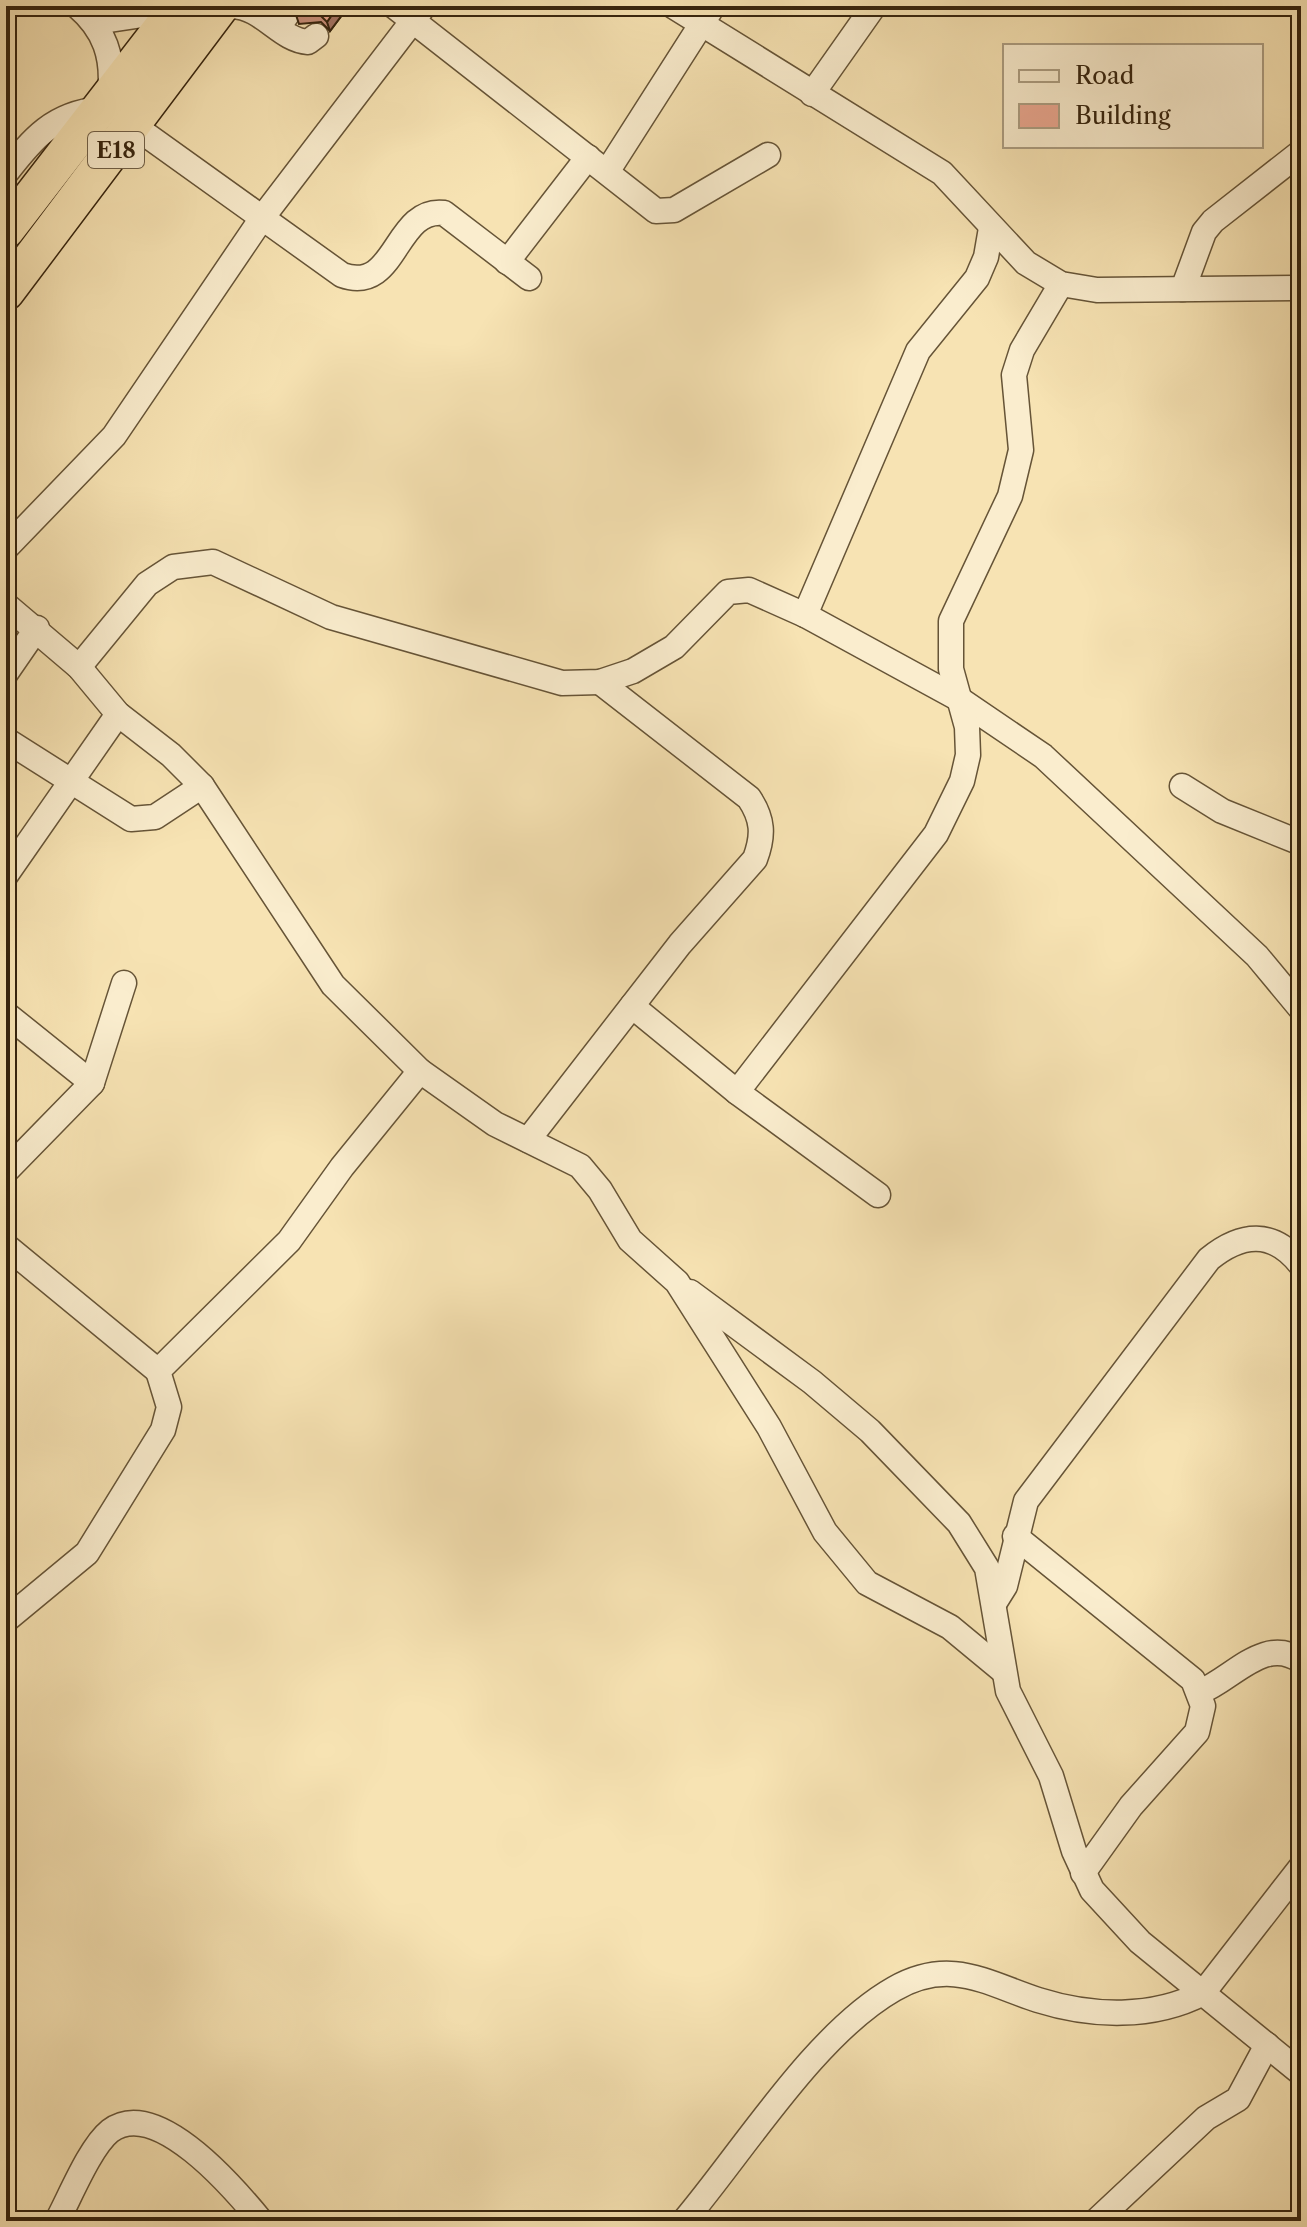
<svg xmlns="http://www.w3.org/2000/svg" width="1307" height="2227" viewBox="0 0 1307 2227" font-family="'Libre Caslon Text',serif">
<rect width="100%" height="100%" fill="#f7e3b3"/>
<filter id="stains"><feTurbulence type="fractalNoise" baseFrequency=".0025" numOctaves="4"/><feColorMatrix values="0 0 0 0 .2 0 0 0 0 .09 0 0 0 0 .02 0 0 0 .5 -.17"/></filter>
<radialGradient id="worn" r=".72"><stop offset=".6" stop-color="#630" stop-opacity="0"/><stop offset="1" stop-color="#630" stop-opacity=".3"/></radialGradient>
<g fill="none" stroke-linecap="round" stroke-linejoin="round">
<defs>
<g id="minor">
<path d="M77,6C105,30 114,57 110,94"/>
<path d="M232,6C263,7 280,40 308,42L316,36"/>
<polyline points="394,6 656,211 674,210 768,155"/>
<polyline points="673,6 942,173 1026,263 1061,284 1097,290 1294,288"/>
<polyline points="96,22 176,10"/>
<polyline points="279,26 293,6"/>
<polyline points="812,94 874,6"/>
<path d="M134,126L342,275C397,295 394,207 444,213L529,278"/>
<polyline points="607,172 713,6"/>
<path d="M6,173C33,138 53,114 100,109"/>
<polyline points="507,262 588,157"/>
<polyline points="1183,289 1204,232 1213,221 1301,152"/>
<polyline points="6,548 114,436 262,218 424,6"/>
<polyline points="6,605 79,667 118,714 171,755 202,786 333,985 420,1071 495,1124 580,1166 600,1190 630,1240 677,1282 769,1427 825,1532 867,1583 950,1627 1002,1670"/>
<polyline points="805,615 918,351 977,278 986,257 991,228"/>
<polyline points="79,667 147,584 173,567 213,562 331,617 562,683 600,682 633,671 674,647 728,592 749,590 805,615 959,699 1043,756 1257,956 1301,1009"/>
<polyline points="6,673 37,628"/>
<polyline points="6,740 131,819 155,817 202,786"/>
<polyline points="1182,786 1222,811 1301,843"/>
<polyline points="6,875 118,714"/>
<polyline points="632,1006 737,1092 878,1195"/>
<polyline points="6,1014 92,1083"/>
<polyline points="737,1092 936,834 962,781 968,755 967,727 951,669 951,621 1010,496 1021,450 1014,375 1022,350 1061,284"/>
<path d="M528,1140L680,944L755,859C764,835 763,819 749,798L600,682"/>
<polyline points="6,1171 92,1083 124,983"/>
<polyline points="6,1246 158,1371"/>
<polyline points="690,1292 812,1382 870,1431 959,1523 987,1568 1008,1691 1051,1776 1074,1851 1092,1890 1140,1942 1301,2073"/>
<polyline points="1015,1536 1193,1680 1203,1706 1197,1732 1131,1806 1083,1873"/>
<path d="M995,1602L1005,1586L1026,1501L1209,1259C1241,1233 1273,1229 1301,1265"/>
<polyline points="6,1620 87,1553 163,1430 169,1407 158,1371 289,1241 342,1167 420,1071"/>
<path d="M1200,1692C1234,1678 1265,1635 1301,1661"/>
<path d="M57,2221C70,2197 90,2147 110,2131C156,2096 234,2188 261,2221"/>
<path d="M684,2221C744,2150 815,2034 894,1989C950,1957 986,1983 1038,2000C1092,2017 1153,2019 1203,1993L1301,1867"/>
<polyline points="1096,2221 1206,2118 1238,2099 1267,2045"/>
</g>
<g id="highway">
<polyline points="6,230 179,6"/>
<polyline points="6,292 221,6"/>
</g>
</defs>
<!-- minor casing -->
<use href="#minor" stroke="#665437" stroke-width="27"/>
<!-- highway casing -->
<use href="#highway" stroke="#36240e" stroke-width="39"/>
<!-- minor -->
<use href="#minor" stroke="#faedce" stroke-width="24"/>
<!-- highway -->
<use href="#highway" stroke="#f7e3b3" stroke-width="36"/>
</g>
<!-- wall -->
<polygon fill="#c9907c" stroke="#36240e" stroke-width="2" points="345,11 330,31 321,22 299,24 296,15"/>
<!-- shaded-wall -->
<polygon fill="#a47565" stroke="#36240e" stroke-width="2" points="338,6 343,6 345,11 330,31 327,22"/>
<!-- building -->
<polygon fill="#eaa790" stroke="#36240e" stroke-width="2" points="300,6 338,6 327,22 318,13 296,15"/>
<g text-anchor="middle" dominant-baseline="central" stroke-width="8" stroke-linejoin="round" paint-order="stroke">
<!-- shield labels -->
<rect fill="#faedce" stroke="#716048" stroke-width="2" x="88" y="132" width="56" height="36" rx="6"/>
<g font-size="22" font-weight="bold" fill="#36240e">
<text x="116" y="150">E18</text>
</g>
</g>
<!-- margin -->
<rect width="1307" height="2227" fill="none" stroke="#f7e3b3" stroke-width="32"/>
<rect x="8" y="8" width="1291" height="2211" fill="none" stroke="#36240e" stroke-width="4"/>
<rect x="16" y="16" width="1275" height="2195" fill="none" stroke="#36240e" stroke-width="2"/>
<!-- legend -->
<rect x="1003" y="44" width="260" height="104" fill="#faedce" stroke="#ac9d81" stroke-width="2"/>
<rect x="1019" y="70" width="40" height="12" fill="#faedce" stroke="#ac9d81" stroke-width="2"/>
<text x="1075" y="84" font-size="24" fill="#36240e">Road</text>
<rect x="1019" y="104" width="40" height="24" fill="#eaa790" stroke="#ac9d81" stroke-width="2"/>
<text x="1075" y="124" font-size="24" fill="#36240e">Building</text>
<rect width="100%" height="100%" filter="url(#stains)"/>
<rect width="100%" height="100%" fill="url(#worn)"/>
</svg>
